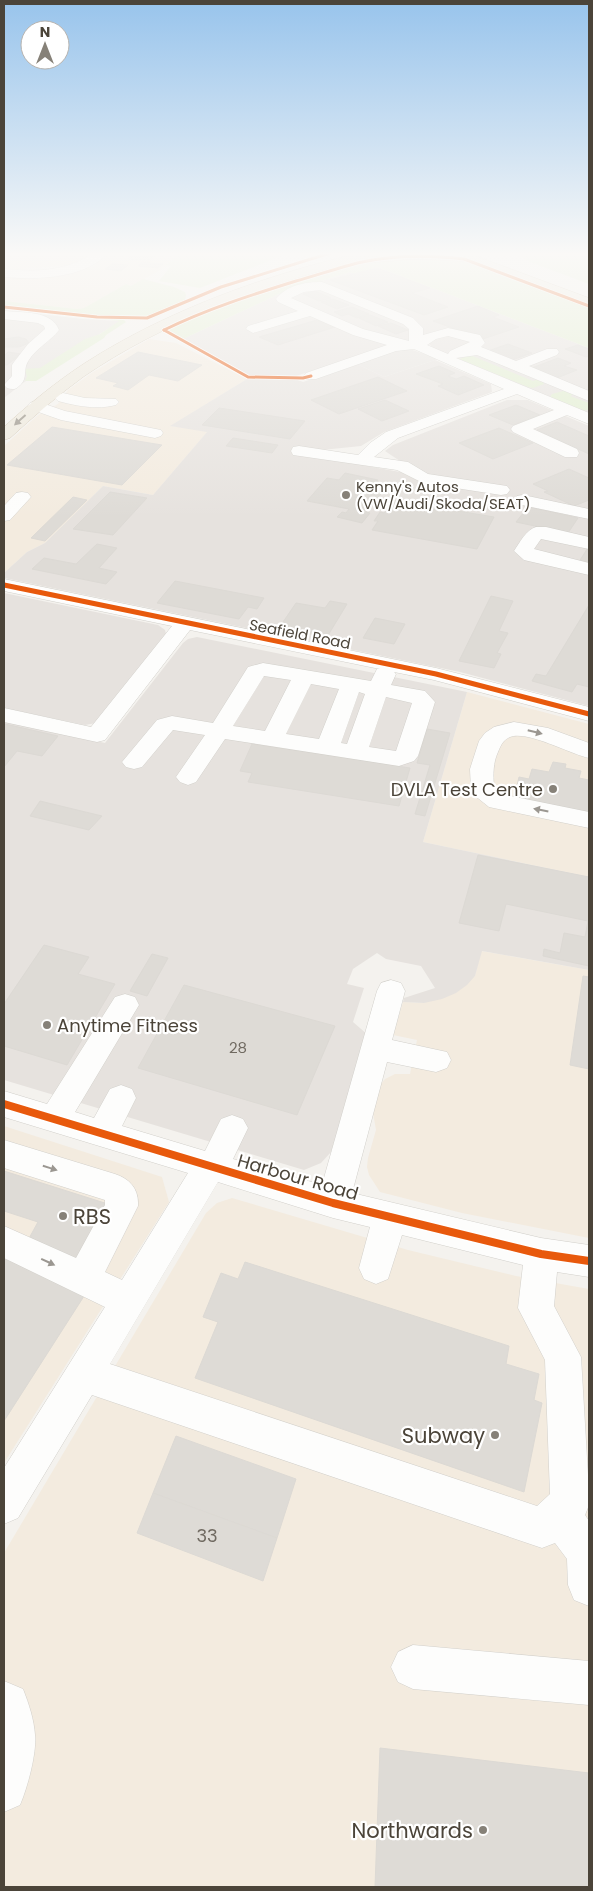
<svg xmlns="http://www.w3.org/2000/svg" width="593" height="1891" viewBox="0 0 593 1891" font-family="Poppins,sans-serif">
<rect width="100%" height="100%" fill="#f4f2ee"/>
<!-- commercial -->
<g fill="#f3ebdf">
<polygon points="4,253 95,253 75,265 4,270"/>
<polygon points="111,253 179,255 162,269 131,286 126,284 84,308 77,309 4,301 4,277 38,279 66,275 92,267"/>
<polygon points="149,339 176,343 247,379 171,426 208,431 153,495 103,486 45,543 27,552 4,573 4,446 38,415 58,404 68,390 93,372"/>
<polygon points="467,692 589,724 589,877 423,842"/>
<polygon points="481,951 589,970 589,1238 462,1213 380,1192 369,1175 367,1167 368,1158 376,1130 373,1113 381,1084 385,1079 395,1074 410,1074 417,1040 393,1035 403,1002 424,1003 475,976"/>
<polygon points="4,1126 162,1177 169,1202 4,1463"/>
<polygon points="232,1198 408,1250 516,1276 589,1289 589,1887 4,1887 4,1553 206,1213 217,1203"/>
</g>
<!-- industrial -->
<g fill="#e6e2de">
<polygon points="378,267 589,348 589,413 450,355 432,347 428,343 387,343 383,348 296,376 251,376 183,339 279,294 350,272 355,274"/>
<polygon points="4,310 83,319 120,321 23,383 4,398"/>
<polygon points="435,360 491,384 492,392 384,432 361,446 322,450 318,457 400,472 406,465 385,451 393,445 507,400 528,400 589,426 589,706 460,672 4,578 4,573 27,552 45,543 103,486 153,495 207,432 170,426 247,379 295,379 303,382 357,364 384,377"/>
<polygon points="4,593 158,625 165,630 166,634 96,723 85,725 4,708"/>
<polygon points="197,637 467,692 423,842 589,877 589,970 482,951 475,976 467,985 456,993 442,999 424,1003 403,1002 404,998 435,988 421,966 386,959 377,953 353,969 347,984 364,988 353,1022 368,1035 331,1152 321,1163 304,1170 4,1080 4,721 105,743 183,643 188,639"/>
</g>
<!-- green -->
<g fill="#e1eecf">
<polygon points="166,253 289,253 200,288 159,281 171,266 166,265 178,255"/>
<polygon points="515,253 589,253 589,284 530,262"/>
<polygon points="445,258 467,261 589,308 589,348 378,267 355,274 350,272 279,294 183,339 166,330 231,302 370,261"/>
<polygon points="143,279 174,287 185,292 186,295 185,300 145,317 132,318 100,317 4,306 4,301 77,309 84,308 126,284 131,286"/>
<polygon points="4,308 89,318 123,319 126,322 106,335 104,338 36,381 25,381 27,376 24,369 40,368 85,339 100,334 119,321"/>
<polygon points="470,355 533,381 541,378 544,384 533,388 528,387 459,359"/>
<polygon points="567,390 576,393 570,396 589,403 589,409 584,411 550,397 552,394"/>
</g>
<!-- parking -->
<polygon fill="#e6e3df" points="410,349 438,359 384,377 357,364 393,351"/>
<!-- building -->
<g fill="#dedbd6" stroke="#dcd9d4">
<polygon points="135,253 148,253 156,255 149,261 128,259"/>
<polygon points="142,262 163,264 158,268 138,266"/>
<polygon points="112,264 128,265 121,271 105,269"/>
<polygon points="377,268 430,288 412,293 448,307 424,315 330,280"/>
<polygon points="315,291 331,298 319,301 303,294"/>
<polygon points="333,299 349,305 337,309 321,302"/>
<polygon points="478,306 499,315 493,317 519,327 483,339 433,321"/>
<polygon points="352,307 369,314 357,318 348,314 342,316 334,312"/>
<polygon points="370,315 388,322 376,326 359,318"/>
<polygon points="317,320 335,327 278,345 259,337"/>
<polygon points="391,323 408,330 396,334 378,326"/>
<polygon points="18,337 26,339 29,343 19,347 4,347 4,339"/>
<polygon points="508,344 532,353 512,360 488,351"/>
<polygon points="578,345 589,349 589,356 586,357 565,349"/>
<polygon points="8,352 21,354 7,365 4,365 4,356"/>
<polygon points="138,352 202,365 178,381 149,375 128,390 113,386 118,383 96,378"/>
<polygon points="558,358 571,363 564,366 577,370 557,378 532,368"/>
<polygon points="439,366 455,373 448,376 456,379 464,376 484,385 458,395 438,386 443,384 416,374"/>
<polygon points="378,377 407,391 339,414 311,400"/>
<polygon points="385,400 409,411 382,421 358,409"/>
<polygon points="516,405 540,415 513,425 489,415"/>
<polygon points="219,408 305,421 290,439 202,425"/>
<polygon points="557,422 589,436 589,454 537,430"/>
<polygon points="52,427 162,445 122,485 7,465"/>
<polygon points="499,428 533,443 493,459 459,443"/>
<polygon points="233,438 278,445 272,453 226,446"/>
<polygon points="569,469 589,478 589,500 574,506 544,492 548,491 533,484"/>
<polygon points="345,473 378,480 372,487 385,489 366,512 370,513 362,523 337,517 342,512 346,513 349,509 307,501 327,478 339,480"/>
<polygon points="110,492 147,498 113,535 73,529"/>
<polygon points="73,497 87,500 45,541 31,538"/>
<polygon points="392,500 494,517 477,549 372,530 378,521 374,521 380,512 384,513"/>
<polygon points="528,507 578,518 568,533 516,522"/>
<polygon points="97,544 117,548 99,568 117,572 106,584 32,569 44,558 76,564"/>
<polygon points="589,546 589,568 577,565"/>
<polygon points="175,581 264,598 257,609 248,607 239,619 157,603"/>
<polygon points="491,596 513,601 499,631 508,633 497,653 501,654 494,668 459,661"/>
<polygon points="330,601 347,604 327,637 279,628 296,603 325,608"/>
<polygon points="589,605 589,687 577,684 572,692 532,681 536,674 546,676"/>
<polygon points="375,618 405,624 394,644 363,638"/>
<polygon points="5,724 58,736 42,756 17,751 4,767"/>
<polygon points="427,729 450,733 425,816 415,814 430,765 417,763"/>
<polygon points="252,744 410,768 399,806 248,782 252,773 240,771"/>
<polygon points="553,762 566,764 565,768 581,771 579,778 589,780 589,813 514,798 519,777 529,779 532,769 549,772"/>
<polygon points="40,801 102,816 89,830 30,816"/>
<polygon points="478,855 589,877 589,966 543,956 544,949 560,953 564,933 585,937 588,921 506,904 499,931 459,923"/>
<polygon points="44,945 89,957 78,974 115,984 67,1065 4,1046 4,1004"/>
<polygon points="152,954 168,958 147,996 130,991"/>
<polygon points="583,976 589,977 589,1069 570,1065"/>
<polygon points="184,985 335,1026 297,1115 138,1068"/>
<polygon points="4,1171 111,1205 82,1261 27,1242 38,1222 4,1211"/>
<polygon points="4,1254 86,1293 4,1421"/>
<polygon points="245,1262 509,1346 506,1364 539,1374 534,1400 542,1403 524,1492 195,1378 218,1322 203,1317 221,1273 238,1279"/>
<polygon points="176,1436 296,1479 277,1538 153,1493"/>
<polygon points="153,1493 277,1538 263,1581 137,1533"/>
<polygon points="380,1748 589,1773 589,1887 375,1887"/>
</g>
<g fill="none" stroke-linecap="round" stroke-linejoin="round">
<defs>
<g id="minor">
<path d="M93,253H108C85,279 35,280 4,277V269C35,272 66,272 93,253Z"/>
<polygon points="480,253 492,253 492,254 486,258 482,257"/>
<path d="M322,282L413,318L423,328V335L448,328L480,335L485,343L481,347L516,361L547,349H557L559,352L557,355L529,366L589,391V401L477,355L456,358L589,413V424L567,415L533,429L577,449L579,453L577,457H565L513,432L511,429L513,426L554,410L517,394L398,438L374,457L408,462L428,474L507,486L510,490L507,494L501,495L423,483L397,470L293,455L291,451L293,447L299,446L358,455L370,443L386,432L504,389L414,349L396,351L316,379H306L304,376L306,373L387,345L353,335L310,316L253,333L246,329L248,326L298,311L278,302L276,299C287,285 305,282 322,282ZM320,290L403,324L409,329V341L363,329L291,298L304,292ZM448,336L470,342L450,351L448,354L427,345L436,339Z"/>
<path d="M4,311C22,313 52,310 59,330C50,342 31,351 26,366C24,374 27,380 18,387C15,390 11,389 7,388L4,385L12,376V365L14,362L28,344L45,329L44,326L38,323L4,319Z"/>
<path d="M63,393L85,398L116,399L119,402L116,405C97,410 77,406 58,401L55,398L58,395Z"/>
<polygon points="36,401 65,411 161,430 163,433 161,436 155,438 61,420 30,409 28,406 30,403"/>
<polygon points="22,492 28,493 31,497 10,520 4,521 4,506 16,493"/>
<polygon points="523,495 589,509 589,519 517,504 514,500 517,496"/>
<path d="M536,527H546L589,537V549L541,539L534,549L589,563V575L524,560L514,551C520,542 526,530 536,527Z"/>
<path d="M4,579L436,668L589,707V721L434,680L394,672L396,674L391,685L425,691L435,702L418,756L414,761L399,766L225,739L196,782L188,785L180,782L176,777L205,735L173,730L142,767L134,769L126,767L122,762L157,720L172,716L213,723L248,667L263,663L371,681L377,669H380L190,630L105,740L97,742L4,722V708L91,727L172,626L4,591ZM264,676L291,680L265,731L233,726ZM311,684L339,689L319,739L286,734ZM359,692L365,694L347,744L341,743ZM386,697L412,703L396,751L369,747Z"/>
<path d="M514,722L548,728L589,743V758C570,754 527,730 510,737C503,740 501,745 498,752C493,763 493,774 494,787L506,795L589,812V828L489,807L474,795L471,790L470,769L479,741L485,733L494,727Z"/>
<path d="M391,980L401,983L405,991L392,1040L447,1052L451,1060L447,1068L436,1072L387,1062L352,1193L541,1238L589,1245V1277L557,1272L554,1306L581,1357L589,1492V1505L585,1515L589,1521V1606L574,1600L568,1585L567,1559L555,1543L542,1548L92,1395L18,1518L4,1524V1468L105,1307L4,1258V1226L76,1258L105,1205V1200L4,1168V1140L115,1174C130,1179 139,1189 138,1206L105,1272L122,1280L188,1173L4,1117V1091L47,1104L115,997L125,994L135,997L139,1005L75,1112L94,1118L110,1089L121,1085L132,1089L136,1098L122,1126L205,1151L221,1119L232,1115L243,1119L248,1128L233,1159L322,1185L377,991L381,983ZM218,1182L333,1218L370,1227L359,1268L364,1279L376,1284L388,1279L402,1235L523,1265L518,1308L545,1360L550,1494L537,1506L110,1364Z"/>
<polygon points="413,1645 589,1661 589,1705 413,1689 398,1682 391,1667 398,1652"/>
<path d="M4,1681L23,1689C29,1704 34,1720 35,1735C37,1753 27,1789 20,1805L4,1812Z"/>
</g>
<path id="highway" d="M360,253L470,254L589,298V307L466,261L415,259L364,263L359,261C267,283 161,323 83,377C57,396 33,417 10,438L4,440V427C29,404 56,382 85,363C166,311 265,275 360,253Z"/>
</defs>
<!-- minor casing -->
<use href="#minor" stroke="#d2d0cb" stroke-width="1"/>
<!-- highway casing -->
<use href="#highway" stroke="#ccbfa9" stroke-width="1"/>
<!-- minor -->
<use href="#minor" fill="#fdfdfc" fill-rule="evenodd"/>
<!-- highway -->
<use href="#highway" fill="#ede8db" fill-rule="evenodd"/>
<defs>
<g id="cycleway-far2">
<polyline points="4,307 97,317 147,318 221,287 330,253"/>
<path d="M164,330C207,309 251,295 296,281C318,275 340,267 362,262C394,255 431,255 464,259L589,306"/>
<polyline points="164,330 248,377 303,378 311,376"/>
</g>
<polyline id="cycleway-far1" points="4,585 436,674 589,714"/>
<polyline id="cycleway" points="4,1104 333,1203 541,1254 589,1261"/>
</defs>
<!-- cycleway-far2 casing -->
<use href="#cycleway-far2" stroke="#fff" stroke-width="4.5"/>
<!-- cycleway-far1 casing -->
<use href="#cycleway-far1" stroke="#fff" stroke-width="8"/>
<!-- cycleway casing -->
<use href="#cycleway" stroke="#fff" stroke-width="11"/>
<!-- cycleway-far2 -->
<use href="#cycleway-far2" stroke="#e8590c" stroke-width="3"/>
<!-- cycleway-far1 -->
<use href="#cycleway-far1" stroke="#e8590c" stroke-width="5"/>
<!-- cycleway -->
<use href="#cycleway" stroke="#e8590c" stroke-width="8"/>
</g>
<!-- one-way arrows -->
<defs><path id="oneway-solid" d="M-6-.8H1V-3.2L6.5 0L1 3.2V.8H-6Z" transform="scale(1.25)"/></defs>
<use fill="#948e82" href="#oneway-solid" transform="translate(20 420) rotate(138)"/>
<g fill="#9b9791">
<use href="#oneway-solid" transform="translate(535 732) rotate(14)"/>
<use href="#oneway-solid" transform="translate(541 810) rotate(-169)"/>
<use href="#oneway-solid" transform="translate(50 1168) rotate(17)"/>
<use href="#oneway-solid" transform="translate(48 1262) rotate(25)"/>
</g>
<!-- sky -->
<linearGradient id="sky" x2="0" y2="1"><stop stop-color="#98c4ec"/><stop offset="0.49" stop-color="#faf9f7"/><stop offset="1" stop-color="#faf9f7" stop-opacity="0"/></linearGradient>
<rect width="593" height="518" fill="url(#sky)"/>
<!-- markers -->
<g fill="#868178" stroke="#fff" stroke-width="2">
<circle cx="346" cy="495" r="5"/>
<circle cx="553" cy="789" r="5"/>
<circle cx="47" cy="1025" r="5"/>
<circle cx="63" cy="1216" r="5"/>
<circle cx="495" cy="1435" r="5"/>
<circle cx="483" cy="1830" r="5"/>
</g>
<g text-anchor="middle" dominant-baseline="central" stroke-width="4.5" stroke-linejoin="round" paint-order="stroke">
<!-- far-poi labels -->
<g font-size="15" fill="#4b4439" stroke="#fff" text-anchor="start">
<text x="356" y="486">Kenny's Autos<tspan x="356" dy="17">(VW/Audi/Skoda/SEAT)</tspan></text>
</g>
<!-- far-street labels -->
<g font-size="15" fill="#4b4439" stroke="#fff">
<text transform="translate(300 634) rotate(11)">Seafield Road</text>
</g>
<!-- number labels -->
<g font-size="15" fill="#706a61">
<text x="238" y="1047">28</text>
</g>
<!-- poi labels -->
<g font-size="18" fill="#4b4439" stroke="#fff" text-anchor="end">
<text x="543" y="789">DVLA Test Centre</text>
<text x="57" y="1025" text-anchor="start">Anytime Fitness</text>
</g>
<!-- street labels -->
<g font-size="18" fill="#4b4439" stroke="#fff">
<text transform="translate(298 1177) rotate(16)">Harbour Road</text>
</g>
<!-- near-number labels -->
<g font-size="18" fill="#706a61">
<text x="207" y="1535">33</text>
</g>
<!-- near-poi labels -->
<g font-size="21" fill="#4b4439" stroke="#fff" text-anchor="end">
<text x="73" y="1216" text-anchor="start">RBS</text>
<text x="485" y="1435">Subway</text>
<text x="473" y="1830">Northwards</text>
</g>
</g>
<!-- border -->
<rect width="593" height="1891" fill="none" stroke="#4b4439" stroke-width="10"/>
<!-- north arrow -->
<g transform="translate(45 45)"><circle r="24" fill="#ffffff" stroke="#b7b4b0"/>
<path d="M0-4L9 19L0 12L-9 19Z" fill="#868178"/>
<text y="-8" font-size="14" font-weight="bold" text-anchor="middle" fill="#4b4439">N</text>
</g>
</svg>
